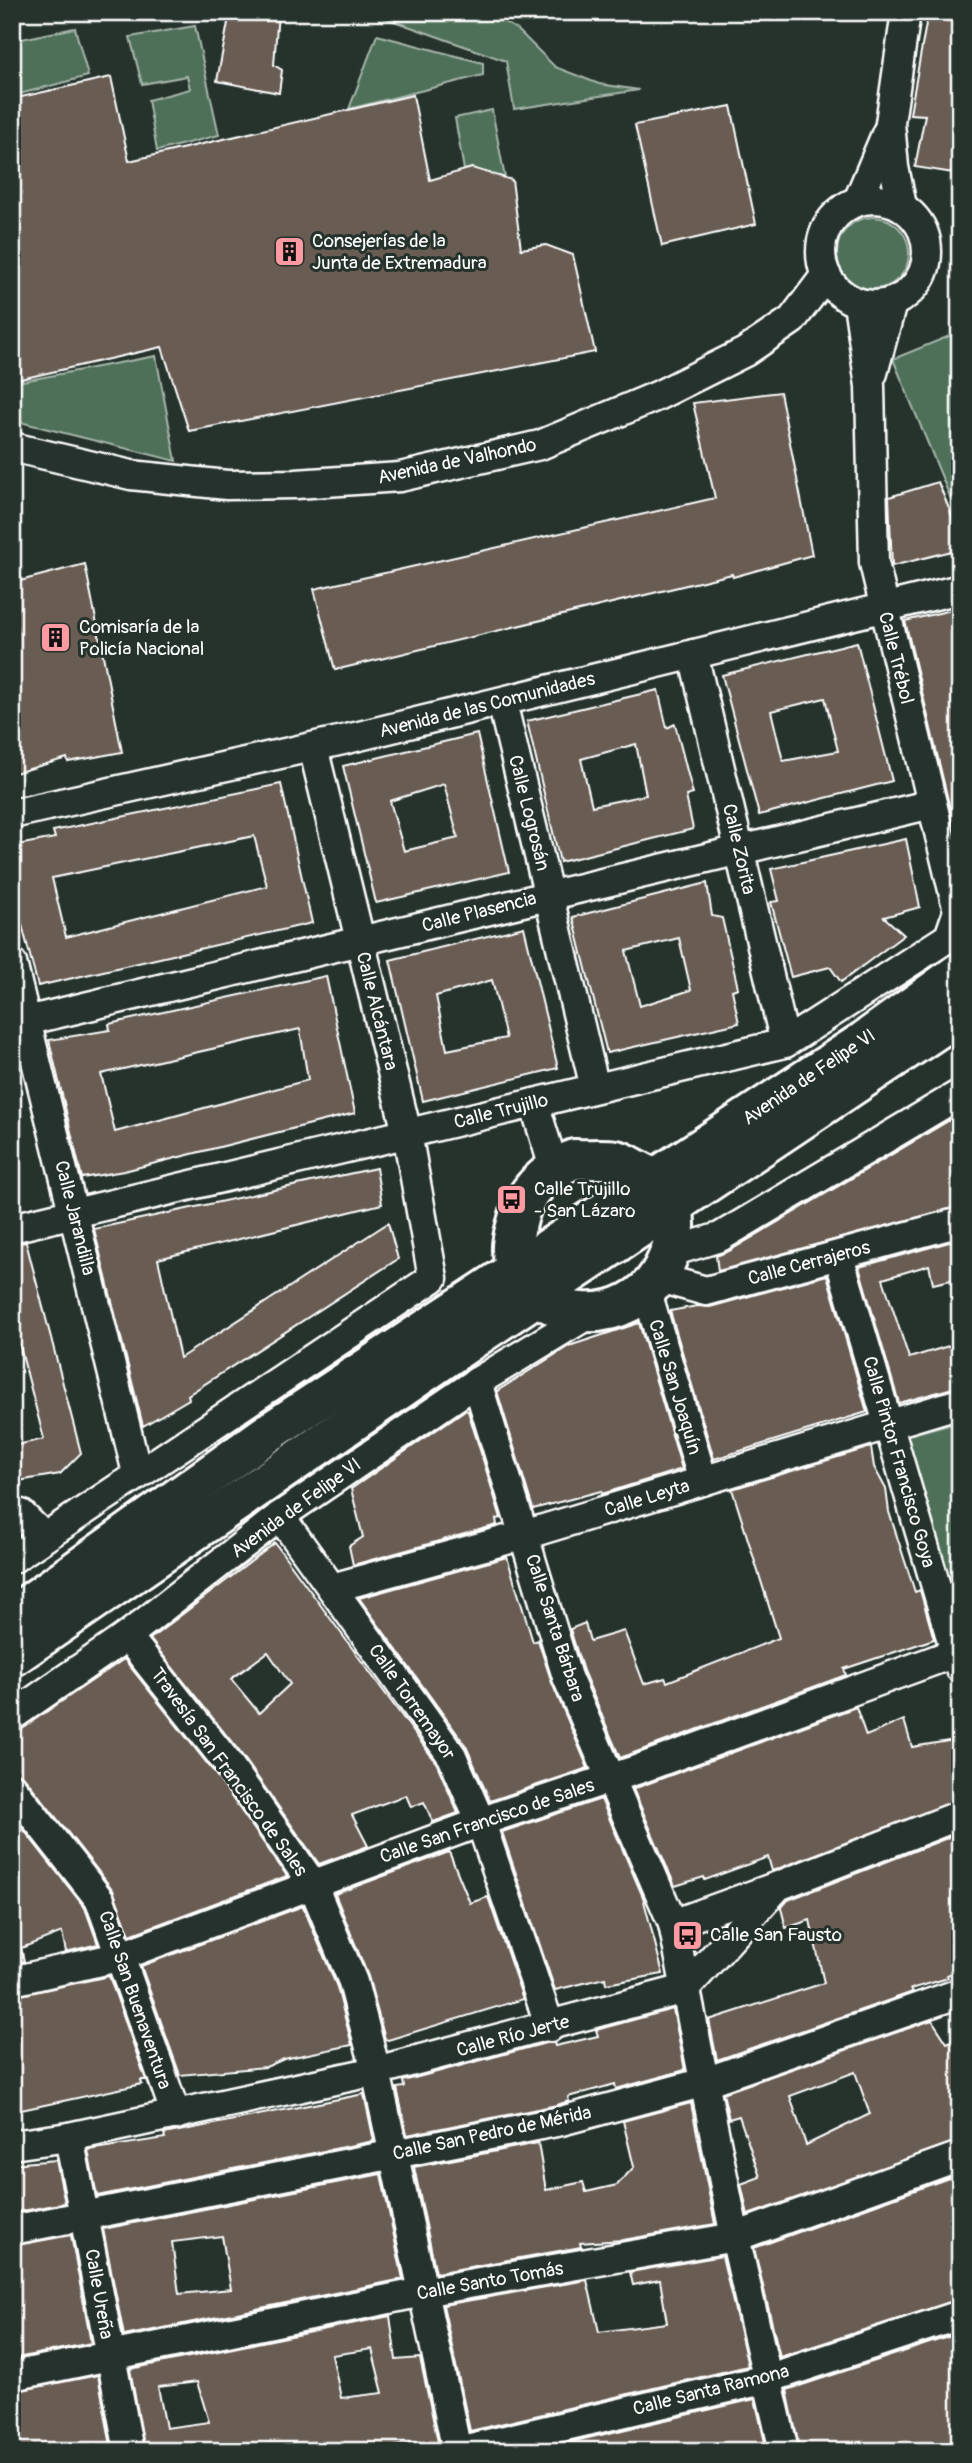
<svg xmlns="http://www.w3.org/2000/svg" width="972" height="2463" viewBox="0 0 972 2463" font-family="Pangolin,sans-serif">
<rect width="100%" height="100%" fill="#26332d"/>
<filter id="ink" filterUnits="userSpaceOnUse"><feTurbulence type="fractalNoise" baseFrequency=".0143" numOctaves="2"/><feDisplacementMap in="SourceGraphic" scale="14" xChannelSelector="R" yChannelSelector="G"/><feConvolveMatrix kernelMatrix="1 2 1 2 8 2 1 2 1" color-interpolation-filters="sRGB"/></filter>
<g filter="url(#ink)">
<!-- green -->
<g fill="#4f6f59" stroke="#a7b7ac" stroke-width="2">
<polygon points="381,12 487,12 518,30 555,67 599,84 639,90 514,109 506,61 380,16"/>
<polygon points="195,26 219,135 157,151 148,100 190,89 187,76 142,84 130,37"/>
<polygon points="75,28 88,76 12,96 12,41"/>
<polygon points="377,35 483,63 483,75 349,109"/>
<polygon points="492,110 505,178 472,168 464,170 455,118"/>
<circle cx="873" cy="253" r="36"/>
<polygon points="960,328 960,521 893,359 957,333"/>
<polygon points="156,356 176,461 12,420 12,383"/>
<polygon points="960,1421 960,1576 943,1581 901,1437"/>
</g>
<!-- building -->
<g fill="#675c53" stroke="#fff" stroke-width="2" fill-rule="evenodd">
<polygon points="230,12 278,12 274,65 282,70 279,93 217,81"/>
<polygon points="928,12 960,12 960,174 915,167 925,115 910,114"/>
<polygon points="111,77 129,161 413,95 430,180 472,168 512,180 521,249 546,245 573,255 595,352 189,431 162,347 12,381 12,99"/>
<polygon points="731,106 756,224 662,246 635,125"/>
<polygon points="780,392 812,555 733,577 732,574 335,670 314,589 715,498 693,403"/>
<polygon points="938,482 960,535 960,549 892,566 889,497"/>
<polygon points="85,564 122,752 68,762 67,758 12,774 12,583"/>
<polygon points="960,608 960,824 954,825 905,621"/>
<path d="M857,642L892,781L759,815L722,675ZM825,698L838,751L783,761L771,711Z"/>
<path d="M658,690L667,728L675,724L693,794L686,796L693,829L560,862L527,721ZM636,744L646,795L592,806L581,759Z"/>
<path d="M477,734L509,872L376,903L343,766ZM444,784L458,838L404,851L390,801Z"/>
<path d="M281,784L312,923L38,986L12,887V846L55,838L53,831ZM254,836L267,886L66,937L52,878Z"/>
<polygon points="906,839 920,907 884,917 904,935 841,982 830,967 791,977 771,902 779,901 771,869"/>
<path d="M707,883L712,916L722,918L738,988L732,990L739,1023L607,1053L573,917ZM679,938L691,990L640,1006L626,951Z"/>
<path d="M524,927L558,1068L423,1101L390,960ZM492,980L506,1038L447,1050L436,996Z"/>
<path d="M326,976L355,1113L124,1171L82,1178L49,1040L110,1030L109,1024ZM300,1029L308,1080L115,1132L101,1074Z"/>
<polygon points="960,1114 960,1206 718,1271 716,1256 729,1251"/>
<polygon points="376,1168 382,1204 158,1259 180,1358 388,1223 398,1259 188,1395 189,1399 143,1426 94,1229"/>
<polygon points="960,1239 960,1278 933,1284 929,1265 883,1279 909,1358 955,1344 960,1359 960,1386 899,1403 859,1267"/>
<polygon points="26,1242 81,1453 60,1474 12,1482 12,1446 44,1439 12,1316 12,1244"/>
<polygon points="827,1275 867,1412 714,1459 670,1311 697,1306 710,1307"/>
<polygon points="639,1323 682,1469 602,1494 601,1491 533,1509 497,1391 569,1346"/>
<polygon points="465,1410 468,1411 501,1518 496,1519 497,1525 353,1565 349,1546 363,1537 351,1489"/>
<polygon points="871,1447 874,1467 886,1489 889,1512 915,1592 920,1590 934,1639 844,1669 846,1675 620,1758 583,1671 570,1629 585,1623 590,1641 624,1631 644,1684 665,1678 667,1682 779,1638 732,1489"/>
<path d="M275,1543L437,1764L458,1813L433,1822L424,1802L411,1807L406,1795L352,1815L368,1846L319,1864L239,1751L150,1639ZM268,1652L290,1684L259,1713L231,1679Z"/>
<polygon points="507,1557 533,1642 538,1640 552,1683 588,1768 490,1801 466,1746 359,1598"/>
<polygon points="124,1659 213,1771 287,1876 130,1935 113,1890 25,1778 12,1772 12,1735"/>
<polygon points="856,1707 866,1736 904,1720 912,1747 954,1740 960,1756 960,1799 772,1871 768,1857 705,1880 704,1877 675,1886 633,1789"/>
<polygon points="601,1799 643,1897 663,1974 606,1984 605,1978 555,1990 502,1832"/>
<polygon points="12,1815 85,1908 98,1944 66,1952 62,1932 21,1948 24,1961 12,1964"/>
<polygon points="960,1833 960,1970 947,1975 948,1978 911,1989 913,1992 717,2060 709,2020 824,1983 810,1920 786,1928 781,1908 788,1900"/>
<polygon points="449,1852 470,1903 488,1897 523,1999 388,2040 385,2039 368,1976 335,1894"/>
<polygon points="303,1906 337,1987 352,2045 284,2059 266,2067 180,2075 141,1966"/>
<polygon points="109,1976 146,2080 141,2080 142,2084 12,2112 12,1997"/>
<polygon points="673,2009 685,2070 616,2089 615,2084 568,2097 569,2101 557,2105 407,2135 397,2088 404,2087 403,2081 546,2043 554,2043 555,2046 598,2036 596,2030"/>
<path d="M932,2020L947,2043L960,2037V2140L748,2215L741,2184L760,2177L739,2116L729,2119L723,2093ZM855,2072L870,2114L806,2145L790,2096Z"/>
<polygon points="364,2094 374,2141 97,2196 88,2150 165,2138 164,2134"/>
<polygon points="691,2103 715,2224 623,2240 580,2243 581,2247 436,2273 414,2167 538,2143 546,2190 583,2182 586,2192 617,2185 634,2167 623,2121"/>
<polygon points="56,2160 65,2203 12,2213 12,2164"/>
<path d="M381,2174L403,2279L124,2336L103,2229ZM222,2236L231,2289L179,2294L172,2242Z"/>
<polygon points="960,2174 960,2299 780,2357 754,2248"/>
<polygon points="71,2235 91,2343 12,2359 12,2246"/>
<polygon points="722,2256 748,2366 470,2431 443,2305 587,2280 599,2332 667,2323 660,2280 633,2285 630,2272"/>
<path d="M390,2316L396,2360L420,2358L440,2451H420L419,2442L370,2451H145L130,2369ZM372,2349L383,2393L341,2398L332,2355ZM197,2382L209,2422L166,2428L158,2387Z"/>
<polygon points="960,2333 960,2451 800,2451 787,2390"/>
<polygon points="98,2375 112,2451 19,2451 17,2431 12,2431 12,2392"/>
<polygon points="755,2399 767,2451 679,2451 678,2445 666,2448 665,2445 638,2451 532,2451"/>
</g>
<g fill="none" stroke-linecap="round" stroke-linejoin="round">
<defs>
<g id="minor">
<circle cx="874" cy="252" r="53"/>
<polyline points="858,201 887,132"/>
<polyline points="902,206 894,167 890,123 906,12"/>
<polyline points="873,373 892,303"/>
<polyline points="12,447 131,475 227,485 296,484 400,477 540,445 657,396 745,352 792,320 826,275"/>
<polyline points="693,654 785,1043"/>
<polyline points="502,702 595,1088"/>
<polyline points="12,814 343,740 960,589"/>
<polyline points="12,963 137,1473"/>
<polyline points="26,1021 932,804"/>
<polyline points="534,1103 554,1168"/>
<polyline points="12,1228 785,1043 949,937 958,911 874,563 870,386 858,303"/>
<polyline points="671,1252 720,1237 960,1094"/>
<polyline points="839,1257 960,1668"/>
<polyline points="659,1278 706,1291 960,1222"/>
<polyline points="647,1292 703,1481"/>
<polyline points="477,1382 567,1677 673,1924 735,2237 784,2451"/>
<polyline points="12,1515 21,1514 44,1537"/>
<polyline points="280,1516 452,1756 481,1823 550,2027"/>
<polyline points="12,1559 433,1278 407,1133 313,747"/>
<polyline points="332,1588 524,1535 960,1403"/>
<polyline points="127,1636 226,1761 312,1883 353,1982 376,2071 457,2451"/>
<polyline points="12,1716 127,1636 280,1516 477,1382 589,1314"/>
<polyline points="12,1788 100,1900 176,2115"/>
<polyline points="673,1924 775,1887"/>
<polyline points="12,1981 118,1957 500,1815 639,1769 960,1651"/>
<polyline points="69,2137 129,2451"/>
<polyline points="12,2145 69,2137 376,2071 685,1989 778,1886 960,1815"/>
<polyline points="12,2230 561,2121 705,2082 960,1993"/>
<polyline points="12,2376 423,2292 735,2237 960,2156"/>
<polyline points="458,2451 767,2379 960,2315"/>
</g>
<g id="highway">
<path d="M574,1159C587,1160 603,1158 616,1160C623,1161 630,1166 636,1169C678,1189 684,1226 664,1266C632,1333 524,1327 512,1250C511,1240 516,1228 518,1219C525,1189 547,1171 574,1159Z"/>
<polyline points="12,1616 271,1431 864,1041 960,972"/>
<polyline points="12,1657 480,1334 960,1014"/>
</g>
</defs>
<!-- minor casing -->
<use href="#minor" stroke="#fff" stroke-width="33"/>
<!-- highway casing -->
<use href="#highway" stroke="#fff" stroke-width="44"/>
<!-- minor -->
<use href="#minor" stroke="#26332d" stroke-width="28"/>
<!-- highway -->
<use href="#highway" stroke="#26332d" stroke-width="38"/>
</g>
</g>
<!-- icons -->
<defs>
<symbol id="building-square" viewBox="-11 -11 22 22"><rect x="-9" y="-9" width="18" height="18" rx="4" fill="#ff9aa2" stroke="#26332d"/><path d="M-4-6H4V6H1V3H-1V6H-4ZM-2.5-4.3h1.7v1.8h-1.7ZM.8-4.3h1.7v1.8H.8ZM-2.5-1h1.7V.8h-1.7ZM.8-1h1.7V.8H.8Z" fill="#111"/></symbol>
<symbol id="bus-square" viewBox="-11 -11 22 22"><rect x="-9" y="-9" width="18" height="18" rx="4" fill="#ff9aa2" stroke="#26332d"/><path d="M-5-6H5V4H4V6H2V4H-2V6H-4V4H-5ZM-3.5-4V0h7V-4ZM-3.5 1.2v1.5H-2V1.2ZM2 1.2v1.5H3.5V1.2Z" fill="#111"/></symbol>
</defs>
<g fill-rule="evenodd">
<use href="#building-square" x="272" y="234" width="35" height="35"/>
<use href="#building-square" x="38" y="620" width="35" height="35"/>
<use href="#bus-square" x="494" y="1182" width="35" height="35"/>
<use href="#bus-square" x="670" y="1918" width="35" height="35"/>
</g>
<g text-anchor="middle" dominant-baseline="central" stroke-width="6" stroke-linejoin="round" paint-order="stroke">
<!-- poi labels -->
<g font-size="19" fill="#fff" stroke="#26332d" text-anchor="start">
<text x="312" y="241">Consejerías de la<tspan x="312" dy="22">Junta de Extremadura</tspan></text>
<text x="79" y="627">Comisaría de la<tspan x="79" dy="22">Policía Nacional</tspan></text>
<text x="534" y="1189">Calle Trujillo<tspan x="534" dy="22">- San Lázaro</tspan></text>
<text x="710" y="1935">Calle San Fausto</text>
</g>
<!-- street labels -->
<g font-size="19" fill="#fff" stroke="#26332d">
<text transform="translate(457 461) rotate(-12)">Avenida de Valhondo</text>
<text transform="translate(896 658) rotate(76)">Calle Trébol</text>
<text transform="translate(487 705) rotate(-14)">Avenida de las Comunidades</text>
<text transform="translate(529 813) rotate(76)">Calle Logrosán</text>
<text transform="translate(739 849) rotate(77)">Calle Zorita</text>
<text transform="translate(479 912) rotate(-14)">Calle Plasencia</text>
<text transform="translate(377 1011) rotate(76)">Calle Alcántara</text>
<text transform="translate(809 1077) rotate(-34)">Avenida de Felipe VI</text>
<text transform="translate(501 1111) rotate(-14)">Calle Trujillo</text>
<text transform="translate(75 1218) rotate(76)">Calle Jarandilla</text>
<text transform="translate(809 1263) rotate(-15)">Calle Cerrajeros</text>
<text transform="translate(675 1387) rotate(73)">Calle San Joaquín</text>
<text transform="translate(899 1462) rotate(74)">Calle Pintor Francisco Goya</text>
<text transform="translate(647 1498) rotate(-17)">Calle Leyta</text>
<text transform="translate(296 1508) rotate(-36)">Avenida de Felipe VI</text>
<text transform="translate(555 1628) rotate(72)">Calle Santa Bárbara</text>
<text transform="translate(412 1702) rotate(55)">Calle Torremayor</text>
<text transform="translate(229 1772) rotate(54)">Travesía San Francisco de Sales</text>
<text transform="translate(487 1821) rotate(-19)">Calle San Francisco de Sales</text>
<text transform="translate(135 2000) rotate(71)">Calle San Buenaventura</text>
<text transform="translate(513 2036) rotate(-15)">Calle Río Jerte</text>
<text transform="translate(492 2133) rotate(-12)">Calle San Pedro de Mérida</text>
<text transform="translate(490 2281) rotate(-10)">Calle Santo Tomás</text>
<text transform="translate(99 2294) rotate(80)">Calle Ureña</text>
<text transform="translate(711 2390) rotate(-14)">Calle Santa Ramona</text>
</g>
</g>
<!-- margin -->
<rect width="972" height="2463" fill="none" stroke="#26332d" stroke-width="42"/>
<rect x="21" y="21" width="930" height="2421" fill="none" stroke="#fff" stroke-width="2.5" filter="url(#ink)"/>
</svg>
